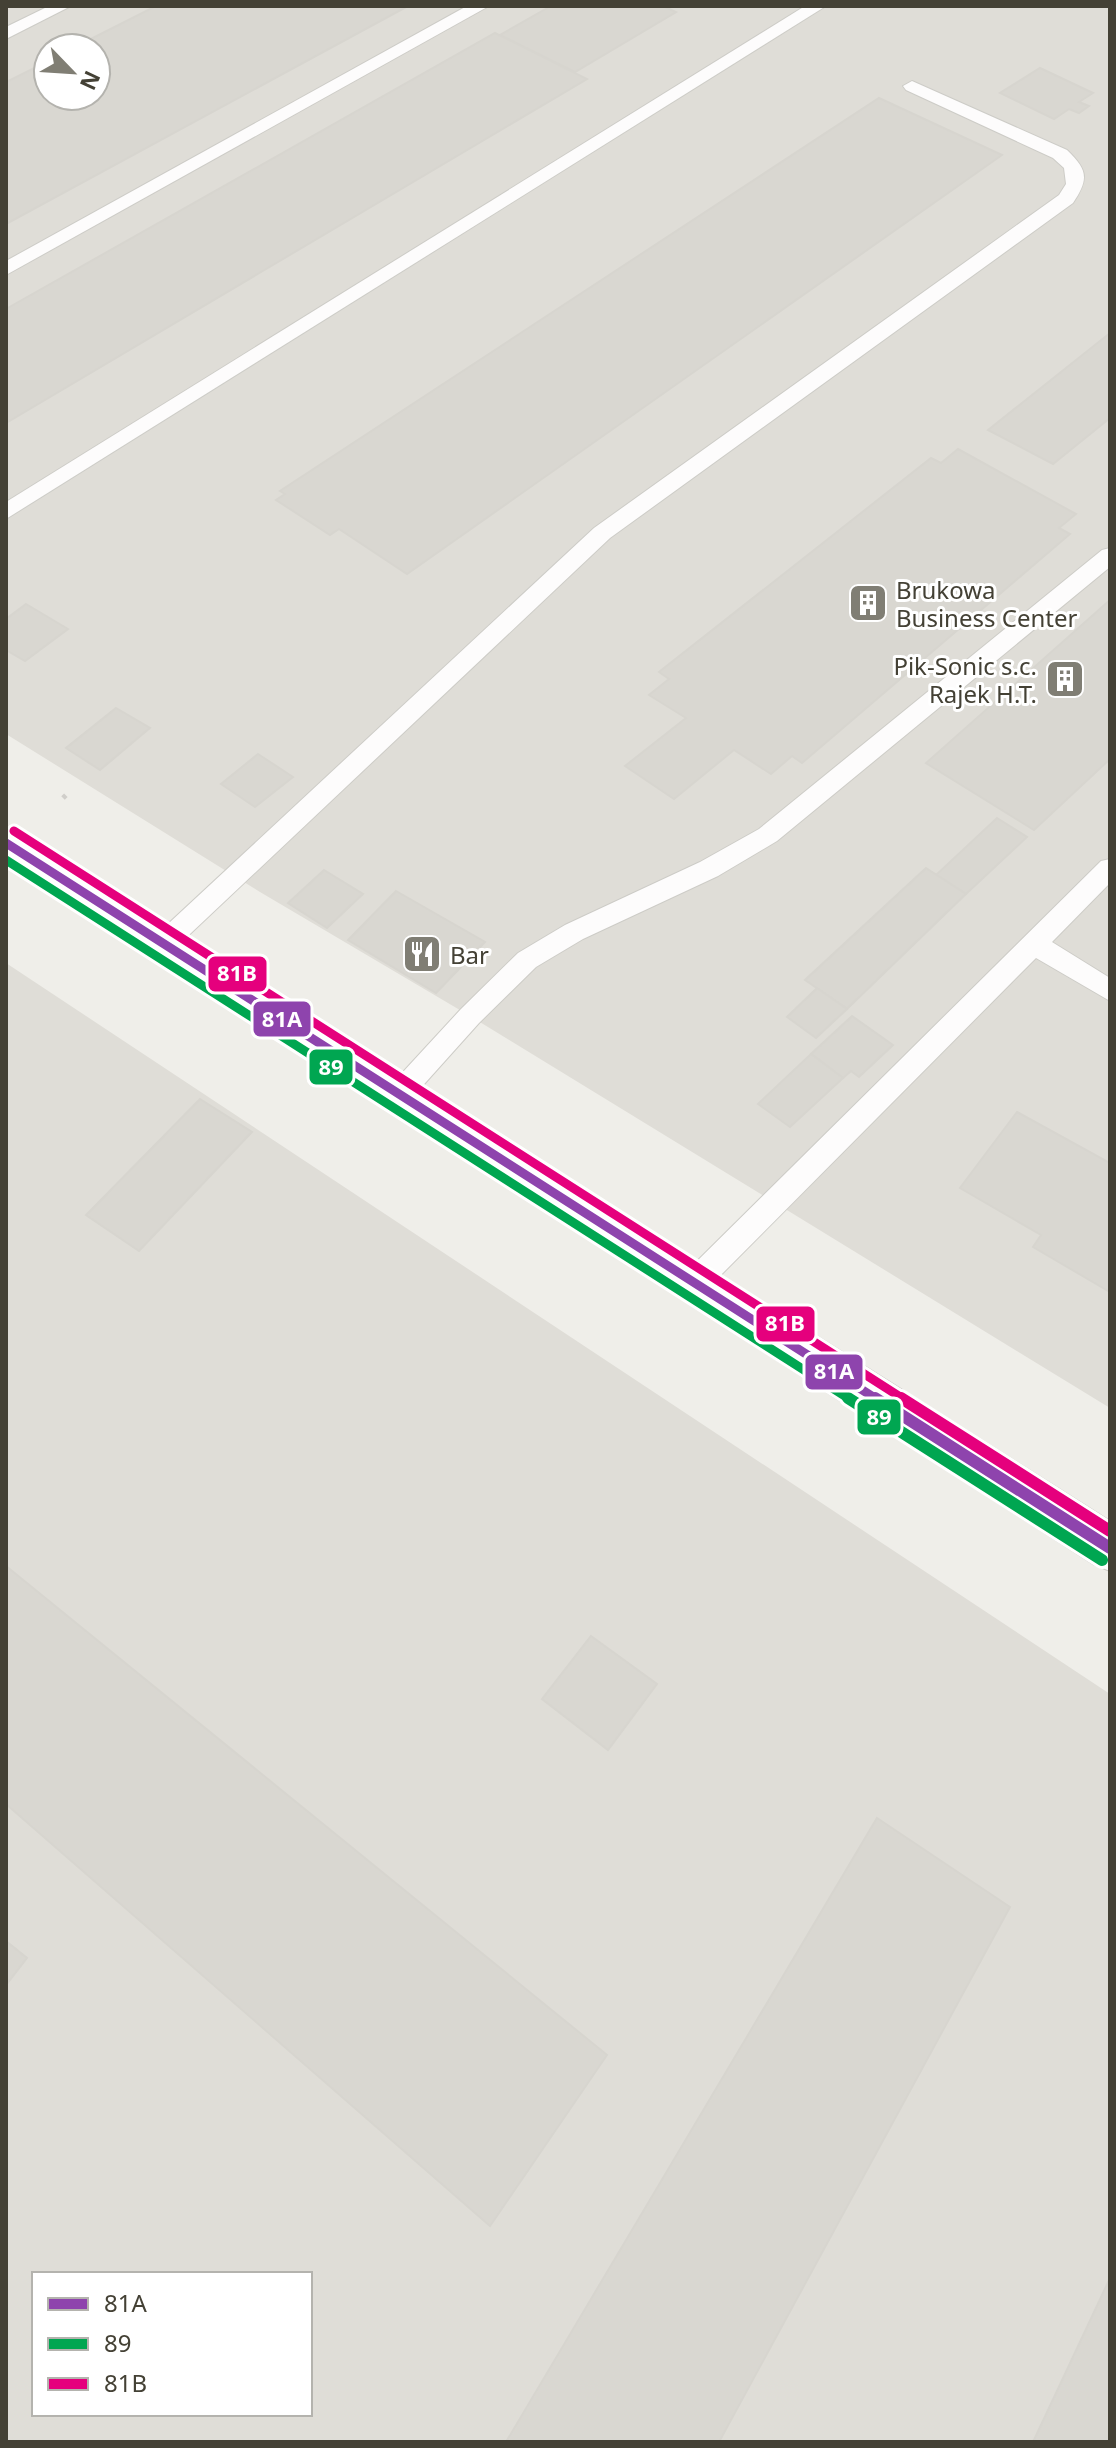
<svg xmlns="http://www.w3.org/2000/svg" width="1116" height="2448" viewBox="0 0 1116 2448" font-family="'Noto Sans',sans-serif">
<rect width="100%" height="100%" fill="#efeee9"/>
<!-- industrial -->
<g fill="#dfddd7" fill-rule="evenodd">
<path d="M6,6H1110V1408L470,1016L260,892L6,734ZM48,48H96V96H48Z"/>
<path d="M6,963L1110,1694V2442H6ZM34,2274H310V2414H34Z"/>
</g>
<!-- building -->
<g fill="#d9d7d1" stroke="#d7d5cf" stroke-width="2">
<polygon points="156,6 408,6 6,224 6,82 48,61 48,96 96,96 96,48 73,48"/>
<polygon points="551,6 663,6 676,12 575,72 500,35"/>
<polygon points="495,33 587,79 6,423 6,309"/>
<polygon points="1040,68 1093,93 1079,102 1089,106 1079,113 1069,109 1054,119 1000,93"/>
<polygon points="879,98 1002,155 407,574 339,529 330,535 276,500 285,494 280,491"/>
<polygon points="1110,333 1110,418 1053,464 988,430"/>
<polygon points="958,449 1076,514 1059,528 1070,534 802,763 792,756 771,774 734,750 674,799 625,766 686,718 649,695 669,679 659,672 931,458 941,463"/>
<polygon points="1110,600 1110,759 1034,830 926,763"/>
<polygon points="26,604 68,629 25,661 6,650 6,619"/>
<polygon points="116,708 150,728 100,770 66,748"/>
<polygon points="258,754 293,777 255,807 221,784"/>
<polygon points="997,818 1027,837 966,894 936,875"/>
<polygon points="926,868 966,894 847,1009 805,980"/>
<polygon points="324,870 363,894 327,928 288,903"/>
<polygon points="396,891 485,942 436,993 348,940"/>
<polygon points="817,988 847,1009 816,1038 787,1017"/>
<polygon points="852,1016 893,1045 859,1077 851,1071 843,1078 811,1054"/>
<polygon points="811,1054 843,1078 790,1127 758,1104"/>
<polygon points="200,1099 252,1132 139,1251 86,1215"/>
<polygon points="1017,1112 1110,1163 1110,1292 1033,1247 1041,1235 960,1188"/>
<polygon points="6,1566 607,2055 490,2226 6,1804"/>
<polygon points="591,1636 657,1684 608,1750 542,1699"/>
<polygon points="877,1818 1010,1907 719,2442 506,2442"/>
<polygon points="6,1941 27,1958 6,1985"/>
<polygon points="1110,2278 1110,2442 1033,2442"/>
</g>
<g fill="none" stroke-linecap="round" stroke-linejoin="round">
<defs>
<g id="service">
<polygon points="49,6 71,6 6,39 6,27"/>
<polygon points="467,6 489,6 6,275 6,261"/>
<polygon points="805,6 826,6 6,519 6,502"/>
<path d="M912,81L1067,150C1088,170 1089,179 1073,203L610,538L173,950L164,953L155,950L151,943L155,936L594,528L1059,195L1066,184L1064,168L1053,158L906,90L903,86Z"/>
<polygon points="1110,548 1110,567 777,841 718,876 583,939 536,967 479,1023 409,1101 400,1104 391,1101 387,1093 391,1085 461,1009 518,953 565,925 700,862 759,829 1102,550"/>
<polygon points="1110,859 1110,883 1052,942 1110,978 1110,1001 1036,958 705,1291 695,1294 685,1291 681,1282 685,1273 1101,861"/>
</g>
<polygon id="tertiary" points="6,828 20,833 1110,1521 1110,1571 1093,1564 6,862"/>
</defs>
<!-- service casing -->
<use href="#service" stroke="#cdccc7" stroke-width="2"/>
<!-- tertiary casing -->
<use href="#tertiary" stroke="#cdccc7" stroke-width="2"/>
<!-- path -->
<polyline stroke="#d0ceca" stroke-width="5" stroke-dasharray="4 4" stroke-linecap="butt" points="63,798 68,793"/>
<!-- service -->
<use href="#service" fill="#fdfcfc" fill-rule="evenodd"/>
<!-- tertiary -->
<use href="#tertiary" fill="#fdfcfc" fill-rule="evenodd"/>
<defs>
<polyline id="bus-1-far1" points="6,843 878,1400"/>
<polyline id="bus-1" points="875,1398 1110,1548"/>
<polyline id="bus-2-far1" points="6,860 851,1400"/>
<polyline id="bus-2" points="848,1398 1102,1560"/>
<polyline id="bus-3-far1" points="14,831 905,1400"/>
<polyline id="bus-3" points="901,1398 1110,1531"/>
</defs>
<!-- bus-1-far1 casing -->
<use href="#bus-1-far1" stroke="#fff" stroke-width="15"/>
<!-- bus-1 casing -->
<use href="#bus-1" stroke="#fff" stroke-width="18"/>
<!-- bus-2-far1 casing -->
<use href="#bus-2-far1" stroke="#fff" stroke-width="15"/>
<!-- bus-2 casing -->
<use href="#bus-2" stroke="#fff" stroke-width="18"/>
<!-- bus-3-far1 casing -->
<use href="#bus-3-far1" stroke="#fff" stroke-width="15"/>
<!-- bus-3 casing -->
<use href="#bus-3" stroke="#fff" stroke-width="18"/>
<!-- bus-1-far1 -->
<use href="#bus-1-far1" stroke="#8e44ad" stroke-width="9"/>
<!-- bus-1 -->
<use href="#bus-1" stroke="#8e44ad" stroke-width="12"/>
<!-- bus-2-far1 -->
<use href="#bus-2-far1" stroke="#00a651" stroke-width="9"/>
<!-- bus-2 -->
<use href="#bus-2" stroke="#00a651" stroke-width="12"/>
<!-- bus-3-far1 -->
<use href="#bus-3-far1" stroke="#e5007d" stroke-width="9"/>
<!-- bus-3 -->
<use href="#bus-3" stroke="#e5007d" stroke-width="12"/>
</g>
<!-- icons -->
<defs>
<symbol id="building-square" viewBox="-11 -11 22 22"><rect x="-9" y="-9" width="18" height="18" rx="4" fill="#807e74" stroke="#fff"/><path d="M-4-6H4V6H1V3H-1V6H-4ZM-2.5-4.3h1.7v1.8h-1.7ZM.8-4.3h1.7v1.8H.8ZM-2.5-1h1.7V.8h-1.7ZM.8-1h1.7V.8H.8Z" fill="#fff"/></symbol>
<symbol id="restaurant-square" viewBox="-11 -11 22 22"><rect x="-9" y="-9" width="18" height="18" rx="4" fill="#807e74" stroke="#fff"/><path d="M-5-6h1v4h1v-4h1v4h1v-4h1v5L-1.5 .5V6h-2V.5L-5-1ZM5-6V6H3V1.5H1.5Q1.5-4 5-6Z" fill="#fff"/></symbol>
</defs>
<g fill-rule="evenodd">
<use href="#building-square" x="846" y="581" width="44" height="44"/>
<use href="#building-square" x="1043" y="657" width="44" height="44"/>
<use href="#restaurant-square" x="400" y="932" width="44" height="44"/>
</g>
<g text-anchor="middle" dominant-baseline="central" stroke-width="6" stroke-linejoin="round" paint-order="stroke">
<!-- poi labels -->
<g font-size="24" fill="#444135" stroke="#fff" text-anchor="start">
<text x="896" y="589">Brukowa<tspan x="896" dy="28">Business Center</tspan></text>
<text x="1037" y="665" text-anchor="end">Pik-Sonic s.c.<tspan x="1037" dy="28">Rajek H.T.</tspan></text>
<text x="450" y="954">Bar</text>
</g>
</g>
<g stroke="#fff" stroke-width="3">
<rect x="207" y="955" width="61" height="38" rx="8" fill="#e5007d"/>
<rect x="252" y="1000" width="60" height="38" rx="8" fill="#8e44ad"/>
<rect x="308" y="1048" width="46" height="38" rx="8" fill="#00a651"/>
<rect x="755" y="1305" width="61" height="38" rx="8" fill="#e5007d"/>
<rect x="804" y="1353" width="60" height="38" rx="8" fill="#8e44ad"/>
<rect x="856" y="1398" width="46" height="38" rx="8" fill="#00a651"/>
</g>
<g font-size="22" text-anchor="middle" font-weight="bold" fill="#fff">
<text x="237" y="981">81B</text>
<text x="282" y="1027">81A</text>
<text x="331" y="1075">89</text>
<text x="785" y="1331">81B</text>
<text x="834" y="1379">81A</text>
<text x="879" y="1425">89</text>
</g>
<!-- border -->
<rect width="1116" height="2448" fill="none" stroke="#444135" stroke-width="16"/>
<!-- legend -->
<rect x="32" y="2272" width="280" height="144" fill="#ffffff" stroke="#b4b3ae" stroke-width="2"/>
<rect x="48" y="2298" width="40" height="12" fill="#8e44ad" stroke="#b4b3ae" stroke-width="2"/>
<text x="104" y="2312" font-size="24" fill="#444135">81A</text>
<rect x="48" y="2338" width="40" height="12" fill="#00a651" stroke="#b4b3ae" stroke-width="2"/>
<text x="104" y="2352" font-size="24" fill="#444135">89</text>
<rect x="48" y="2378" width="40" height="12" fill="#e5007d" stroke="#b4b3ae" stroke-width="2"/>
<text x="104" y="2392" font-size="24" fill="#444135">81B</text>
<!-- north arrow -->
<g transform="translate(72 72) rotate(115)"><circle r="38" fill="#ffffff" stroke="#b4b3ae" stroke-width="2"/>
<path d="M0-6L14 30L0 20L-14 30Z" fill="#807e74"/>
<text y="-12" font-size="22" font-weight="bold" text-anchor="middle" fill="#444135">N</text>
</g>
</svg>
